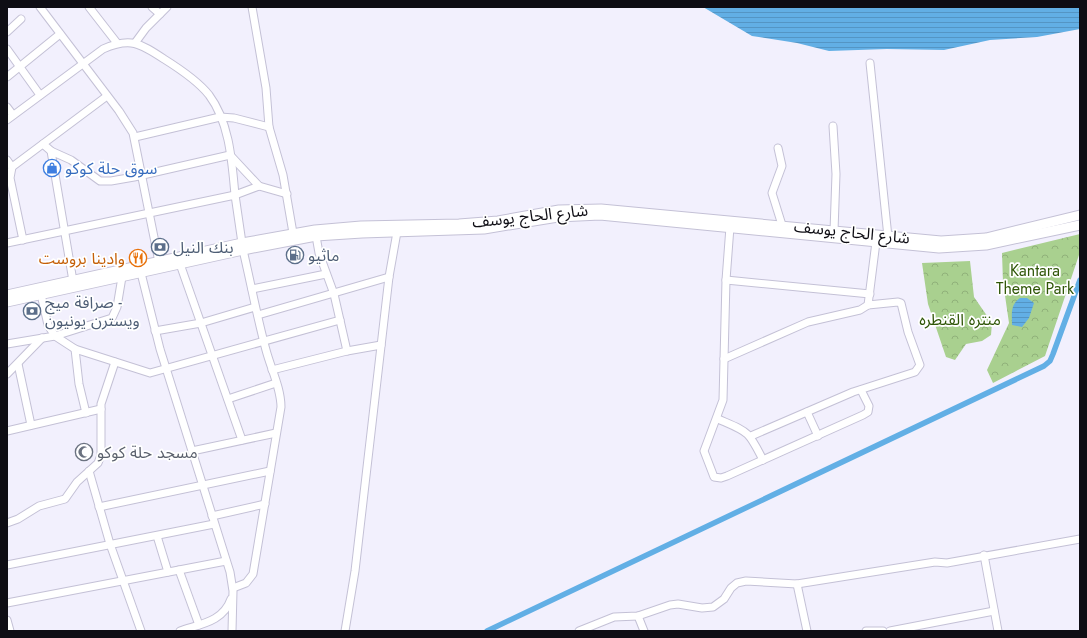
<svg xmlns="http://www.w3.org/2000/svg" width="1087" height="638" viewBox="0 0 1087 638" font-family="Jost,'Noto Sans Arabic',sans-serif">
<defs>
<pattern id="park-crowns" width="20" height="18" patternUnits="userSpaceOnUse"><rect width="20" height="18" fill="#a9d08f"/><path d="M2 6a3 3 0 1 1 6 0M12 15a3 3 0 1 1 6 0" fill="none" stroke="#90b17a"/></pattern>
<pattern id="water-rules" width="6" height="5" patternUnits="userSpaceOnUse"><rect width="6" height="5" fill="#62afe5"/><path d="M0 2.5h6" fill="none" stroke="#5495c4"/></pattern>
</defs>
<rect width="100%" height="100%" fill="#f2f0fd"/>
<!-- park -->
<g fill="url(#park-crowns)">
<polygon points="1080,234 1080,252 1045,356 993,383 987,370 1009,323 1003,282 1002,253"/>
<polygon points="970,261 974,297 992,323 991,335 982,341 966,344 955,360 946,357 928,304 922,263"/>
</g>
<!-- water -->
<g fill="url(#water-rules)">
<polygon points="703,7 1080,7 1080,29 1037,37 990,40 944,50 887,49 829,51 797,43 752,36"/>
<path d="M1020,298H1027L1034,303L1029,318L1022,327L1012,325C1012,314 1010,305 1020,298Z"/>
</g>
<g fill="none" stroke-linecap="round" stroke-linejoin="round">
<!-- canal -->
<polyline stroke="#62afe5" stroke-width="5.5" points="487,631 1044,366 1050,361 1053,354 1080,280"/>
<defs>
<g id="minor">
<polyline points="40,7 119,111 133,133 159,262"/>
<polyline points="89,7 117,43"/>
<polyline points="152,7 160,14"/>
<polyline points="252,7 266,88 269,127 283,175 293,233"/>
<polyline points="7,32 21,19"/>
<polyline points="135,43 146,28 167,7"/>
<polyline points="7,49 40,95"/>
<polyline points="870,63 888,237"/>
<polyline points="7,77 60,34"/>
<polyline points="7,107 13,115"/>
<path d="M7,120L103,49C130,37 140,43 164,59C180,69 198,81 209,95C230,123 232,163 235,195L259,186L287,194"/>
<polyline points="833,126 836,174 834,231"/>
<polyline points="135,137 220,117 234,118 269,127"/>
<polyline points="43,144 51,151 73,281"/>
<polyline points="778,148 782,166 772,193 782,225"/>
<polyline points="51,151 71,160 100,181 111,181 134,177 230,155 259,186"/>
<polyline points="7,160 12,167 10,178 23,240"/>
<polyline points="12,167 107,96"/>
<polyline points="730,227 726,280 723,400 704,451 714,477 721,478 727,476 863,415 868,412 869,406 861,390"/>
<polyline points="316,236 319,253 334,294 347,351"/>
<polyline points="7,243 235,195 242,243"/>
<polyline points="180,264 242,440"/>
<polyline points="141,273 160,349 230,572 233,591 232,631"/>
<polyline points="726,280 870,294"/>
<polyline points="252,289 326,274"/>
<polyline points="40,290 48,325 55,336 75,349 150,373 340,320"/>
<polyline points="868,305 876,242"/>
<polyline points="258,315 389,277"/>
<polyline points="155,331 201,323 255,307"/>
<polyline points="7,344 55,336 112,318 117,307 122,277"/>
<polyline points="75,349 79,384 86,413"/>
<polyline points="724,359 808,322 860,310 868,305 898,302 901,303 908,332 920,365 915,372 853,392 751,436"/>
<polyline points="18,364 31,425"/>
<polyline points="272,370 347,351 381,345"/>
<polyline points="7,374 42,338"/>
<polyline points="228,399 276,383"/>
<polyline points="807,412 818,436"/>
<path d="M718,419C748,432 748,430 763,460"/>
<polyline points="7,431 101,409"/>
<polyline points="192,451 276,433"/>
<polyline points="89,471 110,544 141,631"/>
<polyline points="99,507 270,471"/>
<polyline points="212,516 265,504"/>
<polyline points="7,523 18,519 39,506 65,499 77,482 98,463 101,455 101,404 115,362"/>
<polyline points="157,536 168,572"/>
<polyline points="984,555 998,631"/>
<polyline points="7,565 214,524"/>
<polyline points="179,570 199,625"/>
<polyline points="797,584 807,631"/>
<path d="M233,588L246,583L253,574L281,407C281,388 271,369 266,350C257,317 251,284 243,250"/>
<polyline points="7,603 226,561"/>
<polyline points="638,616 644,631"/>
<polyline points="7,620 10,631"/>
<path d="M180,631C200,624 223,622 231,599"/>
<polyline points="345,631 355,571 389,277 397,232"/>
<polyline points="579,631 614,617 638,616 670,605 678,604 702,608 713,607 724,599 731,588 737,583 746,581 797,584 935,562 947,563 1080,539"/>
<polyline points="866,631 883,631"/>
<polyline points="890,631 994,611"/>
</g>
<g id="major">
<polyline points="7,295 242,243 315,230 361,226 459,224 498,221 559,210 601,209 941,241 986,238 1080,215"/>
<polyline points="7,302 243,250 316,236 362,233 484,229 558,217 600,215 939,248 986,245 1080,225"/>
</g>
</defs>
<!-- minor casing -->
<use href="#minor" stroke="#c4c1d6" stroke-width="9"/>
<!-- major casing -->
<use href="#major" stroke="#c4c1d6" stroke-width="11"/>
<!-- minor -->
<use href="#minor" stroke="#fff" stroke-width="7"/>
<!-- major -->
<use href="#major" stroke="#fff" stroke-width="9"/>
</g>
<!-- icons -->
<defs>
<symbol id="shop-ring" viewBox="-11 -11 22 22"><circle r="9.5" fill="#fff" stroke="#3f7fe0" stroke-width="1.5"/><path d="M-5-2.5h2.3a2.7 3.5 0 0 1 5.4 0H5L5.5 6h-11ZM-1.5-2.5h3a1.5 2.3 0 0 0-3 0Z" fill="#3f7fe0"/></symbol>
<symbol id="bank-ring" viewBox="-11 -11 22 22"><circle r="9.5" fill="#fff" stroke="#5c6f8a" stroke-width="1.5"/><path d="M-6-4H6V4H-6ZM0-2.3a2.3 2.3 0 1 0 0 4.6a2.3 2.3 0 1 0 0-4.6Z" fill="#5c6f8a"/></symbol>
<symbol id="fuel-ring" viewBox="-11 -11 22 22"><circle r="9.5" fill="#fff" stroke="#5c6f8a" stroke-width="1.5"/><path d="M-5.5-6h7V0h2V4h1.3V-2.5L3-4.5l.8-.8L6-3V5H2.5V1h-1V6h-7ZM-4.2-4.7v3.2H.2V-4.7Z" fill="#5c6f8a"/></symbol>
<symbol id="restaurant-ring" viewBox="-11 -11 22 22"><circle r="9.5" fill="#fff" stroke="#e8710a" stroke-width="1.5"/><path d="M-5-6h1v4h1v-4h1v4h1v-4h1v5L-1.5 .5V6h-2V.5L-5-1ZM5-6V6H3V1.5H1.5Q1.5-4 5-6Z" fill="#e8710a"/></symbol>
<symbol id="mosque-ring" viewBox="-11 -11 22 22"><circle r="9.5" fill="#fff" stroke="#6b7280" stroke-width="1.5"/><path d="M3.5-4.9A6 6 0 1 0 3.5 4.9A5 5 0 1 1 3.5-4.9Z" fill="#6b7280"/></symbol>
</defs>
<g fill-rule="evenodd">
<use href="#shop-ring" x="42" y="158" width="20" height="20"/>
<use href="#bank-ring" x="150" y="237" width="20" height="20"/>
<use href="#fuel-ring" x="285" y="245" width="20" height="20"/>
<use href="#restaurant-ring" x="128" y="248" width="20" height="20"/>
<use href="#bank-ring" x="22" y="301" width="20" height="20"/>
<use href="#mosque-ring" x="74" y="442" width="20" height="20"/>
</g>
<g text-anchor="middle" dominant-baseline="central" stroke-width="3.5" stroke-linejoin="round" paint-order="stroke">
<!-- shop labels -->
<g font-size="16" fill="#366cbe" stroke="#fff" text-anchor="start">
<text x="65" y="168">سوق حلة كوكو</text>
</g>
<!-- street labels -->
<g font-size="16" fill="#0e0d14" stroke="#fff">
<text transform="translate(530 216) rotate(-6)">شارع الحاج يوسف</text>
<text transform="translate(852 232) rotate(6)">شارع الحاج يوسف</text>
</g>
<!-- service labels -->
<g font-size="16" fill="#4e5e75" stroke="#fff" text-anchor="start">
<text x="173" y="247">بنك النيل</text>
<text x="308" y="255">ماثيو</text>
<text x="45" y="302">صرافة ميج -<tspan x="45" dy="18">ويسترن يونيون</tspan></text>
</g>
<!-- food labels -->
<g font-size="16" fill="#c56008" stroke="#fff" text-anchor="end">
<text x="125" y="258">وادينا بروست</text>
</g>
<!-- park labels -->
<g font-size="16" fill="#2f5607" stroke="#fff">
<text x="1035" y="270">Kantara<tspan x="1035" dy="18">Theme Park</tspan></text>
<text x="960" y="319">منتره القنطره</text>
</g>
<!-- worship labels -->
<g font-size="16" fill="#5b616d" stroke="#fff" text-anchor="start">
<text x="97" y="452">مسجد حلة كوكو</text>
</g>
</g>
<!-- border -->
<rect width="1087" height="638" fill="none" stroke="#0e0d14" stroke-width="16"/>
</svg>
